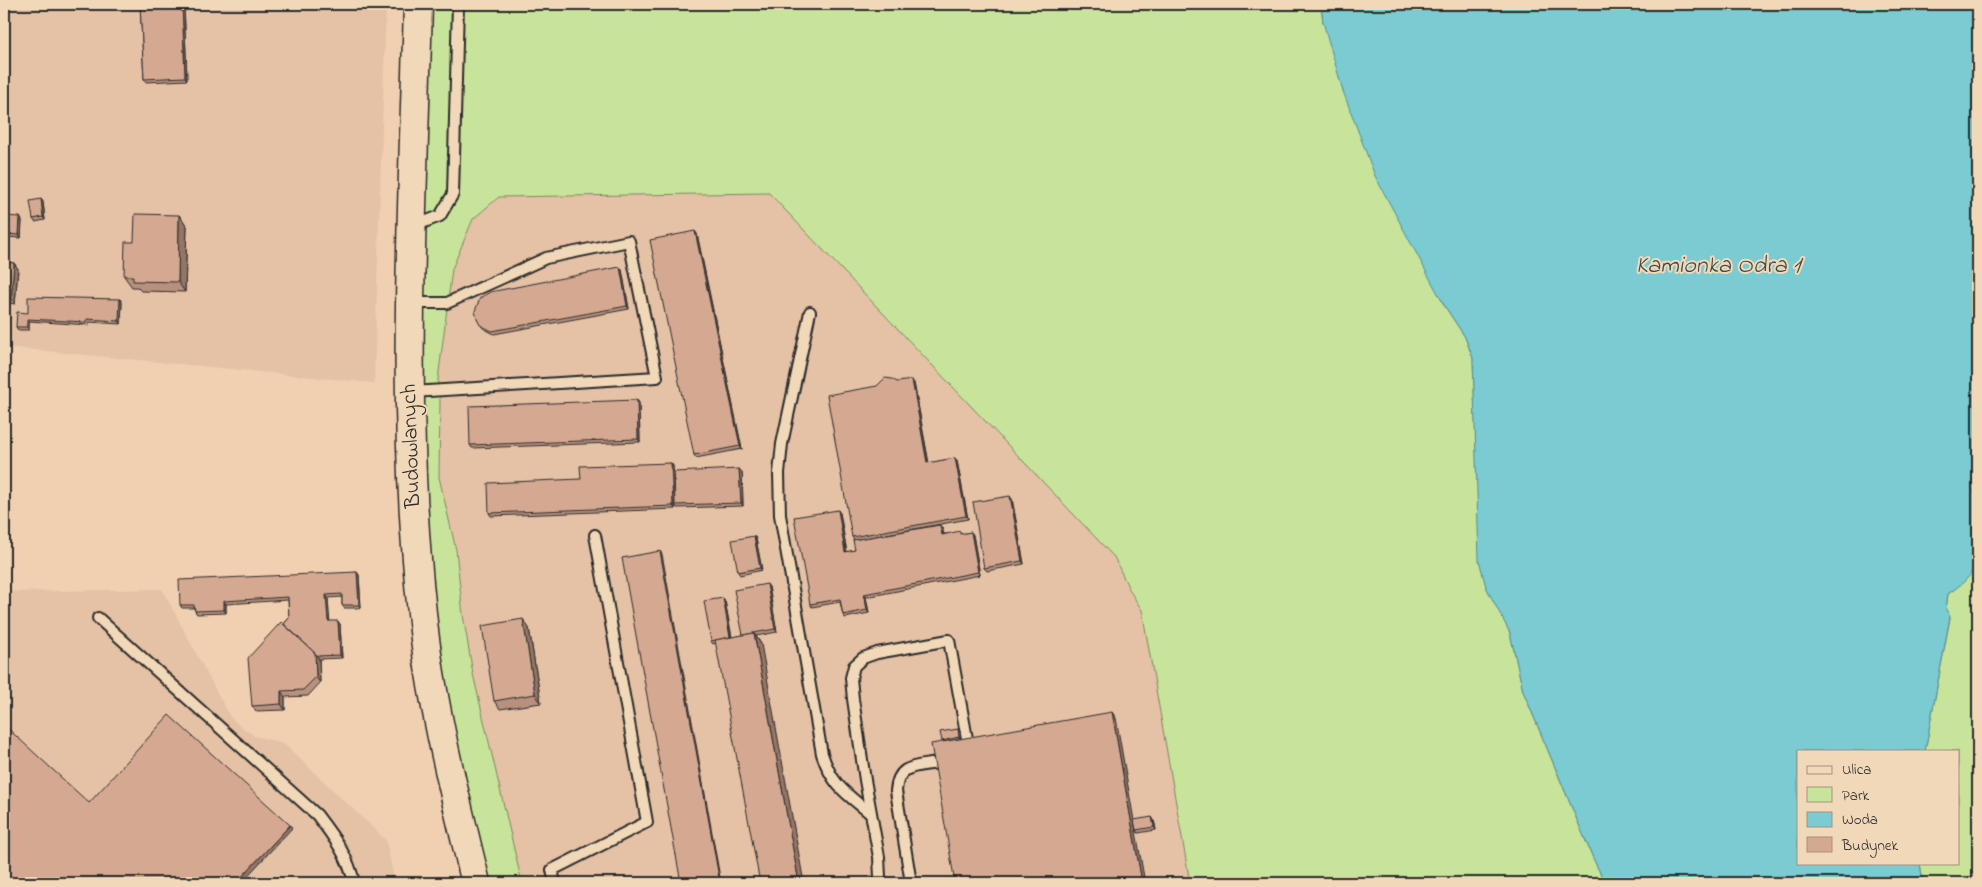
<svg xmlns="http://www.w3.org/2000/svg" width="1982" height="887" viewBox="0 0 1982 887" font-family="'Indie Flower',sans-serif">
<rect width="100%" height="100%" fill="#f1d0b1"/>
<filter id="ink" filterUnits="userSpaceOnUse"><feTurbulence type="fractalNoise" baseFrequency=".02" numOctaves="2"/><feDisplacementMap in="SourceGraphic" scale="10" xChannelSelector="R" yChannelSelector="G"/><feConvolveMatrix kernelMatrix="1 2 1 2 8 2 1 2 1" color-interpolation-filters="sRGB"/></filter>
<g filter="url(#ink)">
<!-- built -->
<g fill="#e5c1a5">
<polygon points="4,4 386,4 374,383 4,347"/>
<polygon points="769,193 1114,557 1130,591 1142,610 1190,883 522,883 473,674 463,615 456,550 439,477 440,402 438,380 452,269 473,219 499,197"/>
<polygon points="162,589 230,717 240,726 255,736 283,743 386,840 395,883 4,883 4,592"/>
</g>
<!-- green -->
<g fill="#c8e39a" stroke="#7a8762">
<polygon points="418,4 1321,4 1323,22 1444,305 1465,337 1473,358 1479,524 1500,611 1510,633 1523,691 1593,858 1605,883 1190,883 1142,610 1130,591 1114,557 769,193 499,197 473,219 452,269 438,380 440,402 439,477 456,550 463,615 473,674 522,883 478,883 422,616"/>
<path d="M1978,554V883H1923L1920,863H1958V751H1925L1950,618L1946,609L1948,594C1965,582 1971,574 1978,554Z"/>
</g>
<!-- water -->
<path fill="#7acbd2" stroke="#5a8b8f" d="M1321,4H1978V468L1972,482L1974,494L1978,496C1978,520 1982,551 1971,573C1966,582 1956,588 1948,594L1946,609L1950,617L1925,751H1798V863H1920L1923,883H1605L1593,858L1523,691L1510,633L1486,587L1479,560L1473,358L1465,337L1444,305L1375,176L1343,91L1323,22Z"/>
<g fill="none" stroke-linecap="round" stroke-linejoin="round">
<defs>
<g id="service">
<polyline points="414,226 440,216 453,194 458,4"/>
<path d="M810,312L782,444L779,473L780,515L822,754C833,787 846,793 871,814"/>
<polyline points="412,392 657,377 629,241 546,258 447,303 412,303"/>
<path d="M98,618L317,815C333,836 349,857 354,883"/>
<polyline points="555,883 552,870 647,822 595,535"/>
<polyline points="878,883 880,877 879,857 865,780 853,699 851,678 854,666 863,658 877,653 949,640 968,744"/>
<path d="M911,883L896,791C898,764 915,767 937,763"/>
</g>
<path id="secondary" d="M418,4C413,206 400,411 422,613C431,703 455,796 476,883"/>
</defs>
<!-- service casing -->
<use href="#service" stroke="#2b2b2b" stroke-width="14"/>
<!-- secondary casing -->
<use href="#secondary" stroke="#2b2b2b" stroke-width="31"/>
<!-- service -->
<use href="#service" stroke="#f1d8b8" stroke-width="10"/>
<!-- secondary -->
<use href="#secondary" stroke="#f1d8b8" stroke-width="28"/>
</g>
<!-- wall -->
<g fill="#b7917d" stroke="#2b2b2b">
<polygon points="140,4 184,4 187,80 146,82 144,79"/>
<polygon points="41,199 43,202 45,220 35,222 33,219"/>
<polygon points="179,215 187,226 185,292 141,291 137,287 132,287 124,276 134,242"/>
<polygon points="4,216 22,220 21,238 4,237"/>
<polygon points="695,231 697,234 742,449 696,458 694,455"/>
<polygon points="4,262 14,263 18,269 15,304 9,303 8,316 4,316"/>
<polygon points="620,267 622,270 629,309 494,334 483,328 477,319"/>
<polygon points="122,302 121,324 89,322 89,325 29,321 29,330 18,330 16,327 28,313"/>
<polygon points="914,383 929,463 955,458 957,461 968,519 854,540 852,537"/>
<polygon points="637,400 639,403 640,442 472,448 470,445"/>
<polygon points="671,463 673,466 675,503 742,472 743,506 677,508 675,505 675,509 491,516 489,513 581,479"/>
<polygon points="1012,499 1024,564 987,571 984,568"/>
<polygon points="840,513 847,552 942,528 944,534 962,534 971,532 973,535 980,575 866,597 869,613 845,618 843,615 840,602 812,607 810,604"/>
<polygon points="754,536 756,539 762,570 740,575 738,572"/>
<polygon points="357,572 359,575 361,608 344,608 342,605 342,597 328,598 329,621 340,624 342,658 319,659 320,683 308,696 285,697 285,710 256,711 252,706 284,624 289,618 288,600 226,604 226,613 197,614 195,611 194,608 182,608 180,605"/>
<polygon points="769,587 777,632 756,636 761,644 716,643 713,644 711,641 725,601 732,637 743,635"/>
<polygon points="529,628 541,703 500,709 494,701"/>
<polygon points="1116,718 942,742 942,741 958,729 960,732 961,739"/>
<polygon points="1154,820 1156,830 1138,833 1136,830"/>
</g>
<!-- shaded-wall -->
<g fill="#957666" stroke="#2b2b2b">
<polygon points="182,4 184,4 187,80 185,77"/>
<polygon points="41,199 43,202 45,220 43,217"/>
<polygon points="179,215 187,226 185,292 178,282"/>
<polygon points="20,217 22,220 21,238 19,235"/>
<polygon points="695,231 697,234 742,449 740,446"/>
<polygon points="14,263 18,269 15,304 11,298"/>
<polygon points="620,267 622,270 629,309 627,306"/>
<polygon points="5,297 9,303 8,316 4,310"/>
<polygon points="120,299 122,302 121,324 119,321"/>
<polygon points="27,319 29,321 29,330 27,327"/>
<polygon points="912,380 914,383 929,466 927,463"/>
<polygon points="637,400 639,403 640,442 638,439"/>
<polygon points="955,458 957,461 968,519 966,516"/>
<polygon points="671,463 673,466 675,509 673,506"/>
<polygon points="739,469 742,472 743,506 741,503"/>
<polygon points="1010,496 1012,499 1024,564 1022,561"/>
<polygon points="838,510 840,513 847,555 845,552"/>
<polygon points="940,525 942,528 944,538 942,535"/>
<polygon points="971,532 973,535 980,575 978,572"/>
<polygon points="754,536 756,539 762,570 760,568"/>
<polygon points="660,551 662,554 721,883 720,883"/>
<polygon points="357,572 359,575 361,608 359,605"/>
<polygon points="767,584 769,587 777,632 775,629"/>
<polygon points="864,594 866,597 869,613 867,610"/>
<polygon points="326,595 328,598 330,624 328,621"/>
<polygon points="723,598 725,601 732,640 730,637"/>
<polygon points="224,601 226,604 226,613 224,610"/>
<polygon points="523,619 529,628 541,703 535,694"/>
<polygon points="338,621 340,624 342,658 340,655"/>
<polygon points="754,633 761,644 804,883 799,883"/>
<polygon points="315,653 319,659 320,683 316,677"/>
<polygon points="281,691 285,697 285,710 281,704"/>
<polygon points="1112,712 1116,718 1145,883 1142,883"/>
<polygon points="958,729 960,732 961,740 959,737"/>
<polygon points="1152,817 1154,820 1156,830 1154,827"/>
<polygon points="290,825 292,828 241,883 236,883"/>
</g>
<!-- building -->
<g fill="#d5a991" stroke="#2b2b2b">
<polygon points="140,4 182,4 185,77 144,79"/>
<polygon points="41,199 43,217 33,219 30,201"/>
<polygon points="135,214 179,215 178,282 133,281 133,276 124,276 125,242 134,242"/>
<polygon points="4,216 20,217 19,235 4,234"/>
<polygon points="695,231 740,446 694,455 650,240"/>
<polygon points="4,262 14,263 11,298 5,297 4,310"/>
<polygon points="620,267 627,306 492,331 480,325 477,319 475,311 480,298 490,292"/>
<polygon points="28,297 120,299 119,321 87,319 87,322 27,319 27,327 16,327 17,312 28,313"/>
<polygon points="885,378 892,379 897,382 912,380 927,463 955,458 966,516 852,537 827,395 877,386"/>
<polygon points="637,400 638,439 470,445 469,406"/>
<polygon points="671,463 673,506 489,513 488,483 581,479 580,466"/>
<polygon points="739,469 741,503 675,505 674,472"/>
<polygon points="1010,496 1022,561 984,568 973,502"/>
<polygon points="838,510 845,552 855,550 853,540 940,525 942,535 960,531 960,534 971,532 978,572 864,594 867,610 843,615 840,599 810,604 794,517"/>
<polygon points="754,536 760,568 738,572 732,540"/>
<polygon points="660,551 720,883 681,883 622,558"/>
<polygon points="357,572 359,605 342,605 342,594 326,595 328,621 338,621 340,655 317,656 315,653 284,624 289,618 288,597 224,601 224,610 195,611 194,605 180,605 179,580"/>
<polygon points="767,584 775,629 743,635 734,590"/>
<polygon points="723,598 730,637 711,641 704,601"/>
<polygon points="523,619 535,694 494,701 482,626"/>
<polygon points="281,622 315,653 316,677 303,690 281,691 281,704 252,706 248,658"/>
<polygon points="754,633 799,883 760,883 715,640"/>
<polygon points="1112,712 1142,883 955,883 931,744"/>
<polygon points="169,715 290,825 236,883 4,883 4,725 89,803"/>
<polygon points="958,729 959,737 942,741 940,732"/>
<polygon points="1152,817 1154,827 1136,830 1134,820"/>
</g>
</g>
<g text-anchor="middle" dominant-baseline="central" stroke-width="4" stroke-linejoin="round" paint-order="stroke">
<!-- street labels -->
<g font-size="22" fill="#2b2b2b" stroke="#f1d8b8">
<text transform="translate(412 446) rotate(-92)">Budowlanych</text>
</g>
<!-- water labels -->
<g font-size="24" font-style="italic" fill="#3b4b4c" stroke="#f1d8b8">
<text x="1718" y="266">Kamionka Odra 1</text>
</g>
</g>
<!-- margin -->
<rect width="1982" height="887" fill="none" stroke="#f1d8b8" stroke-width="20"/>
<rect x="10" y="10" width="1962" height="867" fill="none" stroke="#2b2b2b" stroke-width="2" filter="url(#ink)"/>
<!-- legend -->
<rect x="1797" y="750" width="162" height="115" fill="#f1d8b8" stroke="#a29380"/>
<rect x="1807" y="766" width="25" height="8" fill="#f1d8b8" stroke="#a29380"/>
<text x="1842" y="774" font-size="15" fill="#2b2b2b">Ulica</text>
<rect x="1807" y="787" width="25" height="15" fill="#c8e39a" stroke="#a29380"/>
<text x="1842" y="800" font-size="15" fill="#2b2b2b">Park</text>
<rect x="1807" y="812" width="25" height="15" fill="#7acbd2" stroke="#a29380"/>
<text x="1842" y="824" font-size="15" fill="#2b2b2b">Woda</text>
<rect x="1807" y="837" width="25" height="15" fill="#d5a991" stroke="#a29380"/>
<text x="1842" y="850" font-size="15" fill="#2b2b2b">Budynek</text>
</svg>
